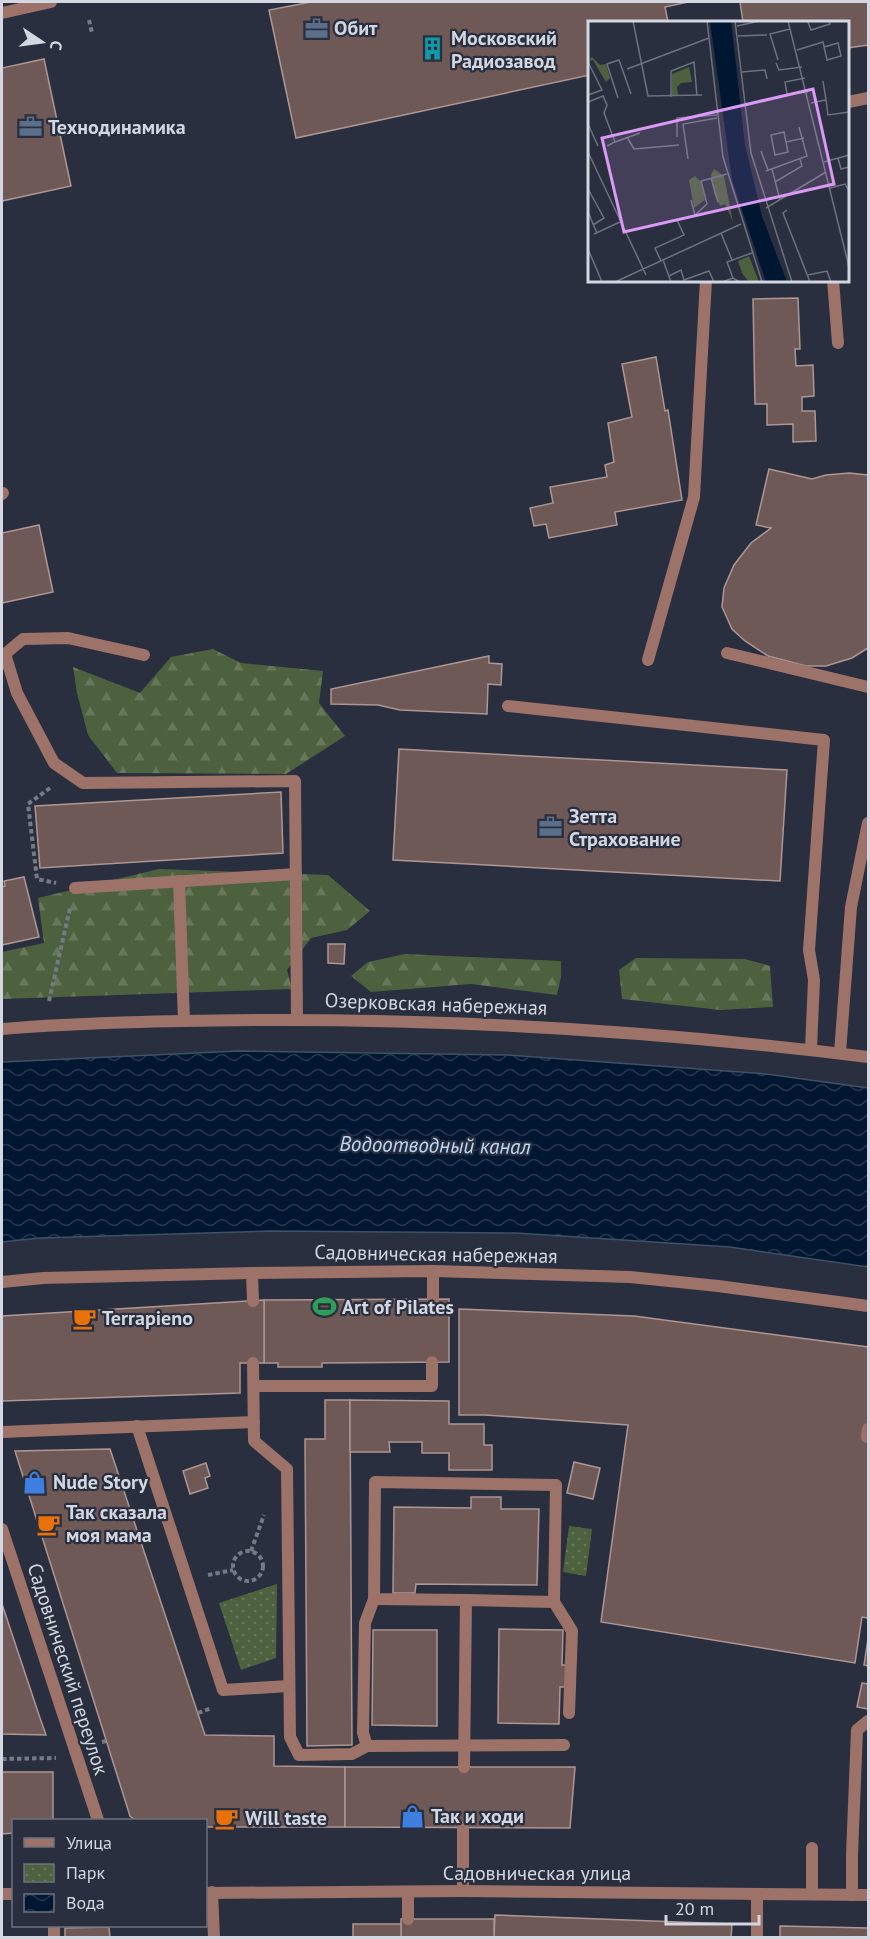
<svg xmlns="http://www.w3.org/2000/svg" width="870" height="1939" viewBox="0 0 870 1939" font-family="'PT Sans',sans-serif">
<defs>
<pattern id="forest-firs" width="22" height="20" patternUnits="userSpaceOnUse" patternTransform="scale(1.5)"><rect width="22" height="20" fill="#4d613f"/><path d="M5 1l3.5 6h-7zM16 11l3.5 6h-7z" fill="#66775a"/></pattern>
<pattern id="park-dots" width="8" height="8" patternUnits="userSpaceOnUse" patternTransform="scale(1.5)"><rect width="8" height="8" fill="#4d613f"/><path d="M2 2h.1M6 6h.1" fill="none" stroke="#66775a" stroke-width="1.8" stroke-linecap="round"/></pattern>
<pattern id="water-waves" width="16" height="10" patternUnits="userSpaceOnUse" patternTransform="scale(1.5)"><rect width="16" height="10" fill="#001732"/><path d="M0 5q4-4 8 0t8 0" fill="none" stroke="#24384f"/></pattern>
</defs>
<rect width="100%" height="100%" fill="#292f3e"/>
<!-- forest -->
<g fill="url(#forest-firs)">
<polygon points="213,649 241,663 323,671 319,703 345,736 286,774 117,773 88,735 77,693 73,667 140,693 171,657"/>
<polygon points="159,869 328,875 370,911 347,930 311,938 287,970 292,989 2,999 2,952 44,943 38,898"/>
<polygon points="405,954 561,961 561,977 557,995 471,984 371,992 351,976 368,962"/>
<polygon points="636,958 745,959 770,966 773,1007 720,1010 622,999 619,970"/>
</g>
<!-- park -->
<g fill="url(#park-dots)">
<polygon points="569,1526 592,1529 586,1576 563,1572"/>
<polygon points="277,1584 276,1658 241,1670 219,1603"/>
</g>
<!-- water -->
<polygon fill="url(#water-waves)" stroke="#3f5166" stroke-width="1.5" points="239,1051 507,1055 766,1074 868,1088 868,1267 730,1247 516,1233 271,1231 40,1238 2,1242 2,1062"/>
<!-- building -->
<g fill="#6e5956" stroke="#ad9693" stroke-width="1.5">
<polygon points="311,2 688,2 665,7 668,22 590,22 590,75 296,138 269,10"/>
<polygon points="740,2 868,2 868,45 848,48 848,22 743,22"/>
<polygon points="44,59 71,186 2,201 2,68"/>
<polygon points="798,298 800,349 795,349 796,366 813,365 814,396 802,397 802,411 815,411 816,441 793,442 793,424 767,425 767,404 755,404 753,299"/>
<polygon points="656,357 665,411 668,410 682,500 615,512 617,525 549,538 546,524 534,526 530,508 553,503 550,487 607,477 605,465 614,462 608,423 632,417 622,364"/>
<polygon points="769,469 812,479 826,475 849,473 868,475 868,648 852,658 826,666 806,666 768,656 745,641 732,629 722,607 724,588 734,565 751,543 771,528 756,525"/>
<polygon points="39,525 53,592 2,603 2,533"/>
<polygon points="489,656 489,663 502,664 501,685 488,684 487,714 400,710 378,705 331,704 331,689"/>
<polygon points="399,749 787,770 780,881 393,860"/>
<polygon points="281,792 283,853 40,868 35,806"/>
<polygon points="24,877 39,937 2,945 2,887 5,886 4,881"/>
<polygon points="328,944 345,944 344,964 328,963"/>
<polygon points="449,1299 449,1362 322,1363 322,1367 278,1367 278,1363 264,1363 264,1300"/>
<polygon points="264,1300 264,1363 240,1363 240,1393 2,1401 2,1316"/>
<polygon points="459,1309 634,1316 868,1347 868,1618 862,1617 855,1663 601,1622 628,1425 485,1415 459,1415"/>
<polygon points="325,1400 350,1400 352,1745 307,1746 305,1439 325,1439"/>
<polygon points="350,1400 449,1401 449,1424 484,1424 484,1445 492,1445 492,1470 449,1470 449,1453 422,1453 422,1442 389,1442 390,1452 350,1452"/>
<polygon points="110,1449 205,1735 274,1736 274,1766 345,1767 345,1827 206,1827 206,1820 135,1820 130,1816 15,1451"/>
<polygon points="574,1462 600,1468 593,1499 567,1493"/>
<polygon points="206,1463 210,1476 205,1478 208,1488 190,1494 183,1471"/>
<polygon points="471,1497 501,1497 501,1509 539,1509 537,1585 416,1584 415,1593 393,1593 394,1507 471,1508"/>
<polygon points="2,1604 40,1718 46,1735 2,1734"/>
<polygon points="499,1629 563,1630 562,1665 568,1665 568,1687 560,1687 559,1724 498,1723"/>
<polygon points="373,1630 437,1630 437,1726 372,1725"/>
<polygon points="868,1639 868,1666 864,1665"/>
<polygon points="862,1683 868,1684 868,1709 857,1707"/>
<polygon points="345,1767 575,1767 570,1828 345,1827"/>
<polygon points="2,1772 53,1772 53,1820 14,1820 14,1833 2,1834"/>
<polygon points="495,1915 732,1924 731,1938 494,1938"/>
<rect x="401" y="1919" width="93" height="19"/>
<rect x="353" y="1924" width="48" height="14"/>
<polygon points="780,1926 868,1928 868,1938 780,1938"/>
<polygon points="109,1927 110,1938 65,1938 65,1928"/>
</g>
<g fill="none" stroke-linecap="round" stroke-linejoin="round">
<!-- path -->
<g stroke="#757a87" stroke-width="4" stroke-dasharray="4.5 3" stroke-linecap="butt">
<polyline points="89,20 92,33"/>
<polyline points="50,788 28,804 37,879 56,883"/>
<polyline points="49,1001 70,908"/>
<circle cx="248" cy="1566" r="15"/>
<polyline points="251,1551 264,1515"/>
<polyline points="208,1575 233,1570"/>
<polyline points="198,1713 212,1708"/>
<polyline points="102,1742 106,1741"/>
<polyline points="2,1759 56,1758"/>
</g>
<!-- service -->
<g stroke="#9c7269" stroke-width="12">
<polyline points="848,102 868,98"/>
<polyline points="833,280 838,343"/>
<polyline points="2,494 3,493"/>
<polyline points="727,653 868,687"/>
<polyline points="144,655 68,638 23,639 5,654 17,693 54,763 83,783 295,781 297,1020"/>
<polyline points="648,660 694,497 706,280"/>
<polyline points="508,706 824,740 809,950 814,980 811,1049"/>
<polyline points="179,881 184,1021"/>
<polyline points="75,888 296,874"/>
<polyline points="840,1053 851,907 868,823"/>
<polyline points="252,1273 253,1301"/>
<polyline points="433,1300 433,1271"/>
<polyline points="253,1363 254,1441 287,1469 290,1737 299,1755 352,1754 367,1746 564,1745"/>
<polyline points="254,1386 432,1386 432,1362"/>
<polyline points="137,1426 223,1690 289,1686"/>
<polyline points="2,1432 254,1422"/>
<polyline points="867,1437 868,1429"/>
<polyline points="554,1602 572,1631 569,1713"/>
<polyline points="367,1746 363,1733 365,1623 374,1599"/>
<polyline points="464,1767 466,1600 374,1599 375,1482 556,1485 554,1602 466,1600"/>
<polyline points="463,1891 463,1828"/>
<polyline points="212,1892 214,1938"/>
<polyline points="408,1892 408,1919"/>
<polyline points="812,1894 812,1848"/>
<polyline points="852,1895 852,1855 857,1730 868,1721"/>
<polyline points="54,1926 54,1938"/>
<polyline points="757,1938 757,1894"/>
</g>
<!-- minor -->
<g stroke="#9c7269" stroke-width="12">
<polyline points="2,13 51,2"/>
<polyline points="2,1529 98,1820"/>
<polyline points="206,1893 463,1891 868,1895"/>
<polyline points="2,1894 14,1894"/>
</g>
<!-- tertiary -->
<g stroke="#9c7269" stroke-width="12">
<path d="M2,1029C87,1022 173,1021 259,1020C463,1019 666,1032 868,1057"/>
<polyline points="2,1282 43,1278 252,1273 433,1271 630,1277 718,1286 868,1306"/>
</g>
</g>
<!-- icons -->
<defs>
<symbol id="office-bare" viewBox="-9 -9 18 18"><path d="M-6-3h4V-5.5h4V-3h4V5H-6ZM-1-4.5V-3h2v-1.5ZM-6 0V1H6V0Z" fill="#5c6f8a" stroke="#292f3e" stroke-width="2.5" paint-order="stroke"/></symbol>
<symbol id="building-bare" viewBox="-9 -9 18 18"><path d="M-4-6H4V6H1V3H-1V6H-4ZM-2.5-4.3h1.7v1.8h-1.7ZM.8-4.3h1.7v1.8H.8ZM-2.5-1h1.7V.8h-1.7ZM.8-1h1.7V.8H.8Z" fill="#0f9aa8" stroke="#292f3e" stroke-width="2.5" paint-order="stroke"/></symbol>
<symbol id="stadium-bare" viewBox="-9 -9 18 18"><path d="M0-5a6.5 5 0 1 0 0 10a6.5 5 0 1 0 0-10ZM-3.5-1.8h7v3.6h-7Z" fill="#2e9e5b" stroke="#292f3e" stroke-width="2.5" paint-order="stroke"/></symbol>
<symbol id="cafe-bare" viewBox="-9 -9 18 18"><path d="M-5.5-4.5H6V0H3Q3 3.5 0 3.5H-2.5Q-5.5 3.5-5.5 0ZM3-3.2v2h1.7v-2ZM-6 4.5H4V6H-6Z" fill="#e8710a" stroke="#292f3e" stroke-width="2.5" paint-order="stroke"/></symbol>
<symbol id="shop-bare" viewBox="-9 -9 18 18"><path d="M-5-2.5h2.3a2.7 3.5 0 0 1 5.4 0H5L5.5 6h-11ZM-1.5-2.5h3a1.5 2.3 0 0 0-3 0Z" fill="#3f7fe0" stroke="#292f3e" stroke-width="2.5" paint-order="stroke"/></symbol>
</defs>
<g fill-rule="evenodd">
<use href="#office-bare" x="300" y="12" width="33" height="33"/>
<use href="#building-bare" x="416" y="32" width="33" height="33"/>
<use href="#office-bare" x="14" y="110" width="33" height="33"/>
<use href="#office-bare" x="534" y="810" width="33" height="33"/>
<use href="#stadium-bare" x="308" y="1290" width="33" height="33"/>
<use href="#cafe-bare" x="68" y="1302" width="33" height="33"/>
<use href="#shop-bare" x="18" y="1466" width="33" height="33"/>
<use href="#cafe-bare" x="32" y="1508" width="33" height="33"/>
<use href="#shop-bare" x="396" y="1800" width="33" height="33"/>
<use href="#cafe-bare" x="210" y="1802" width="33" height="33"/>
</g>
<g text-anchor="middle" dominant-baseline="central" stroke-width="4.5" stroke-linejoin="round" paint-order="stroke">
<!-- poi labels -->
<g font-size="20" font-weight="bold" fill="#d3d7e1" stroke="#292f3e" text-anchor="start">
<text x="334" y="28">Обит</text>
<text x="451" y="38">Московский<tspan x="451" dy="23">Радиозавод</tspan></text>
<text x="48" y="127">Технодинамика</text>
<text x="569" y="816">Зетта<tspan x="569" dy="23">Страхование</tspan></text>
<text x="342" y="1307">Art of Pilates</text>
<text x="102" y="1318">Terrapieno</text>
<text x="53" y="1482">Nude Story</text>
<text x="66" y="1512">Так сказала<tspan x="66" dy="23">моя мама</tspan></text>
<text x="431" y="1816">Так и ходи</text>
<text x="245" y="1818">Will taste</text>
</g>
<!-- street labels -->
<g font-size="20" fill="#d3d7e1" stroke="#292f3e">
<text transform="translate(436 1004) rotate(2)">Озерковская набережная</text>
<text transform="translate(436 1254) rotate(1)">Садовническая набережная</text>
<text transform="translate(68 1669) rotate(72)">Садовнический переулок</text>
<text x="537" y="1873">Садовническая улица</text>
</g>
<!-- water labels -->
<g font-size="21" font-style="italic" fill="#bcd9fa" stroke="#292f3e">
<text transform="translate(435 1145) rotate(1)">Водоотводный канал</text>
</g>
</g>
<!-- overview -->
<g transform="translate(588 21)">
<rect width="261" height="261" fill="#292f3e"/>
<path d="M101,46L104,61L93,62L89,66L90,74H84V53ZM161,235L171,261H161L154,252L150,240Z" fill="#4d613f"/>
<path d="M4,36L12,44L18,43L22,57L18,61L5,39L0,40ZM126,148L136,155L145,201L137,183L132,185L126,172L123,154ZM107,155L113,161L117,179L106,187L101,159Z" fill="#4d613f"/>
<path d="M122,0H143L157,124L174,195L199,261H178L144,159Z" fill="#001732"/>
<path fill="none" stroke="#6d727f" stroke-width="1.5" d="M45,0L60,75L114,74M119,0L135,136L174,261M147,0L163,132L204,261M200,0L261,246M220,1L223,9L242,3L241,0M149,5L172,0M150,15L179,14M209,29L235,21L239,39L253,35L250,22L236,26M190,39L182,13L202,8M0,41L14,69L0,74M188,42L191,49L214,46M39,48L121,17M154,51L177,49L179,58M217,57L197,61L199,73L220,71M235,60L238,79M83,76V50L106,41L109,75M30,77L19,43L31,39L43,73M0,81L15,75L19,84L16,92L27,121L19,125M223,82L238,79L240,94L261,91M0,103L10,125M39,116L46,128L91,124M89,116V97L129,94M27,121L52,112M198,121L196,111L183,114L187,134L200,131L198,121L216,117M173,130L180,149M0,131L58,254M250,137L253,148L261,146M100,138L95,103L129,97M236,141L261,134M184,148L192,179M178,150L219,135L211,106M123,157L130,181M187,161L214,145L212,138M242,167L257,163L261,170M0,168L16,197L5,204M103,179L107,194L119,183L113,160L139,153M178,187L238,151M199,189L195,192L222,261M0,191L9,212M133,212L144,239M6,213L32,201M0,228L14,261M75,239L83,261M73,240L67,227L96,214L89,199M220,254L239,250L243,261M81,255L93,249L96,259L121,250L126,261M145,257L139,241L164,232M27,261L153,203M134,261L145,257L152,261"/>
<path fill="#db99f5" fill-opacity="0.15" stroke="#db99f5" stroke-width="3" d="M225,68L246,163L36,211L14,117Z"/>
<rect width="261" height="261" fill="none" stroke="#d3d7e1" stroke-width="3"/>
</g>
<!-- border -->
<rect width="870" height="1939" fill="none" stroke="#d3d7e1" stroke-width="6"/>
<!-- legend -->
<rect x="12" y="1819" width="195" height="108" fill="#292f3e" stroke="#6d727f" stroke-width="1.5"/>
<rect x="24" y="1838" width="30" height="9" fill="#9c7269" stroke="#6d727f" stroke-width="1.5"/>
<text x="66" y="1849" font-size="18" fill="#d3d7e1">Улица</text>
<rect x="24" y="1864" width="30" height="18" fill="url(#park-dots)" stroke="#6d727f" stroke-width="1.5"/>
<text x="66" y="1879" font-size="18" fill="#d3d7e1">Парк</text>
<rect x="24" y="1894" width="30" height="18" fill="url(#water-waves)" stroke="#6d727f" stroke-width="1.5"/>
<text x="66" y="1909" font-size="18" fill="#d3d7e1">Вода</text>
<!-- north arrow -->
<g transform="translate(42 42) rotate(103)" stroke="#292f3e" stroke-width="4.5" paint-order="stroke">
<path d="M0-4.5L10 22L0 15L-10 22Z" fill="#d3d7e1"/>
<text y="-9" font-size="16" font-weight="bold" text-anchor="middle" fill="#d3d7e1">С</text>
</g>
<!-- scale -->
<path d="M666 1915v9h93v-9" fill="none" stroke="#d3d7e1" stroke-width="3"/>
<text x="675" y="1915" font-size="18" fill="#d3d7e1" stroke="#292f3e" stroke-width="4.5" paint-order="stroke">20 m</text>
</svg>
